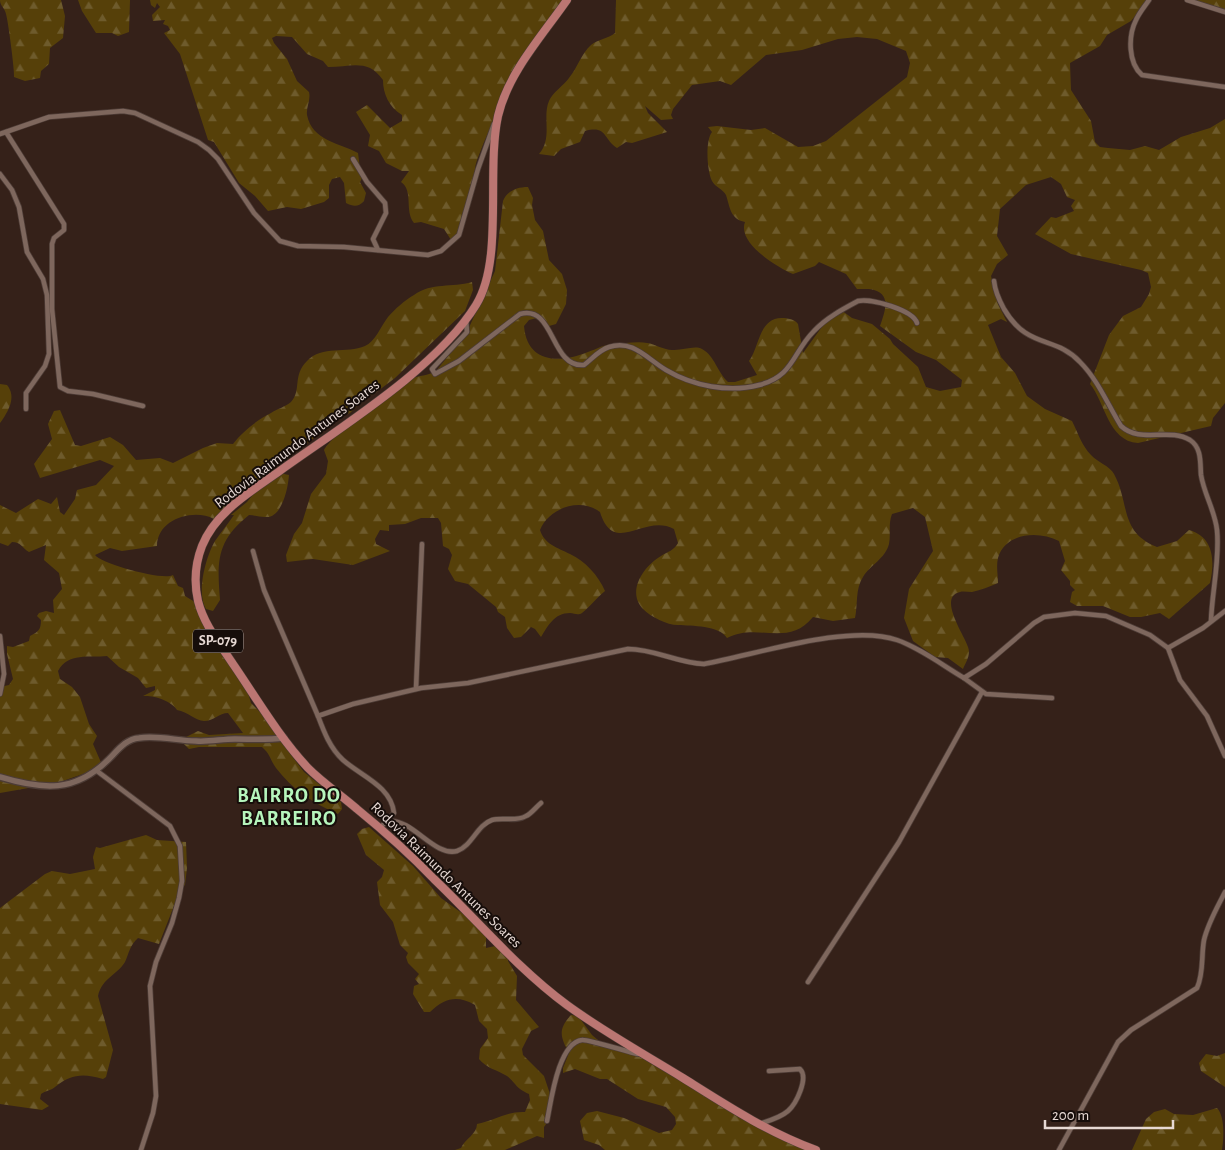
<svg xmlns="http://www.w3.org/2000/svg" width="1225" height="1150" viewBox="0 0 1225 1150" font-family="'Alegreya Sans',sans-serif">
<defs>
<pattern id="forest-firs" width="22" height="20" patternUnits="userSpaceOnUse" patternTransform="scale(1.25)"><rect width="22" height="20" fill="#564009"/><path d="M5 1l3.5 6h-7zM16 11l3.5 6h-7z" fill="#6e5b2c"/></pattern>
</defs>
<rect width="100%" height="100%" fill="#352119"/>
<!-- forest -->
<g fill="url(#forest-firs)">
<path d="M0,0H61L65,16L63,38L50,48L49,64L41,71L40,78L25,81L14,77C15,72 8,20 6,14C5,8 0,6 0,0Z"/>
<polygon points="78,0 130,0 129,32 118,36 112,33 96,33 82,11"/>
<path d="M150,0H564C530,50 498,103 477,160C473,171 475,186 472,198C469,213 461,226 457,241L453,243L444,229L421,222L414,223C404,210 414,191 401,182L409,171H402L386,163L379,151L368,146L370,135L356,112L367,105L390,128L402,121V115C389,107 383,94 383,80C368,58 351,67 328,67L323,61L307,54L292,37L276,36L272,38L274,43L287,59L297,81L309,92C311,100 306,107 307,115C312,141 340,143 358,153L360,169L364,174L360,182L366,193L364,201C358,207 354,207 346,203L344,183L340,177L332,179L329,185V198L324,202L301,209L287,207L268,211L255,196L239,183L214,142L208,140L180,54L164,33L170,30L168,26L163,24L165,20L153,21L152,15L160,7L157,3L155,8L151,5Z"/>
<path d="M616,0H1148L1131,21L1107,35L1100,46L1070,63L1071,90L1091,121L1095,142L1100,147L1108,148L1130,150L1145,146L1159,150L1181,137L1210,128L1225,119V403L1213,418L1211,426L1138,443C1108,441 1105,402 1090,384L1109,335L1123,316L1141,307L1149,294L1151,287L1148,273L1141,270L1071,254L1035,234L1051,217L1056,218L1074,211L1071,206L1075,200L1067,197L1061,184L1051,177L1026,185L1000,209L997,236L1008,255L997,264L991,276L998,304L1007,322L1001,319L988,325L1001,357L1015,373L1027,396L1045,409L1072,421C1078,433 1082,446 1091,455C1097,462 1110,466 1114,474C1130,503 1119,532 1157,547L1177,541L1189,530C1214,537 1215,561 1210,583L1169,619L1160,613L1141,617H1130L1103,606H1077L1070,602L1072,592L1075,590L1070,585V581L1061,570L1065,561L1059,541C1038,530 1005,533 998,558C996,566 998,575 998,583C989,587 981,590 972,592C968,592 963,591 960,592C937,597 965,636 968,647C971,655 966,662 963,669L948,658L935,657L913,641L904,618L909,589L933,551L925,517L913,508L892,514C888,524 891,534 889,544C885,559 870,565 863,577C855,589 858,605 855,618L833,621L813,617C788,648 757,622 727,638C719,625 692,626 678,625C667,625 651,617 643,609C626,591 644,566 661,556C669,551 673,551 678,543L674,529C644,513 614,557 600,512C580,497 549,508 540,530C544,544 558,548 570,554C585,561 598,575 605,591C596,598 591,606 582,613C577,616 575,613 570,613C554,613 548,626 541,637L535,629L531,627L521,637L514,638L507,628L505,617L498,612L496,607L468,584L455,581L448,569L452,555L449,549L443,546L441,523L438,518H421L405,524L389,525V531L380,530L375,539L376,544L390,551L353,565L313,559L287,562L286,555L294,534L302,523L311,494L326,474L328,461L324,450C333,434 393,388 411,379C419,375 428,376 436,371L466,334L495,271L503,201C507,191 517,187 528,187L533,198L532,205L535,220L543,231L549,260L562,274L567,290L566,304L556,324L549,326L537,318L529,320L524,326C527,363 559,364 588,352C597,349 602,345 613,344C623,344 637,341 647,343C655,344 664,350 672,350C682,351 694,345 702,349C715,356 717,372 728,382H735L757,375L749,361C760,346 759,316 784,318C790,319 794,319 798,324L803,353L824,324L841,310L852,318L872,324L890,339L893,344L918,367L926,387L940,391L961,387L962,380L936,360L916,352L880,326C885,311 893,292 869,289C865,289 861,289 857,289L846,274L819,262L815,266L793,274C777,267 737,243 745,222C730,219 730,207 726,195C723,189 715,187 712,181C707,171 705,141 712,132L708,127L717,126L751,130L765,128L798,147L813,146L826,141L907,77L910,63L906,51L877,39L857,37L838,39L802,50L766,55L731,85L720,81L692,85L673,109L671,115L673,119L661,120L645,106L648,113L667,132L632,143L626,142L617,148C603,139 607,125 585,131L580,142L561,149L554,156L539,154C553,138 542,117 549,101C552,93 564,85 569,78C578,67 581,54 591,45C598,39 608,39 615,33Z"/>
<polygon points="1195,0 1225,0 1225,10"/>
<path d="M472,282L473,290L465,311L395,378L374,394L367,396L350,413L341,417L274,469V472L289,475C288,488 282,519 265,517C259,517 254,515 249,515C216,541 217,562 220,600L213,611L206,609C196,593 206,556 215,541C221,532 228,524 234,515H231L247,502L268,476C253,479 224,507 214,519C194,508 157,519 157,546L122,551L110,548L95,555C101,564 164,581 173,575L178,586L183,588L185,596L198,604L221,654L247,689L251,703L260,712L266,715L288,751L304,772L341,802L342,809L338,814C314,804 292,789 276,768C269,758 271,755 262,747H199L189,749L180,740L198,731L209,735L243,733L228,713C219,713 214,721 204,721C196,721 188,712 177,710C172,701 154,695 143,696L155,690V686L146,688L138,678L119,667L107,656C89,658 68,652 58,671L60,679L72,687L80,697L89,724L97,736L93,744L103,767L57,783L0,793V687L9,685L13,679L7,654V646L13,647L29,641L30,636C38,632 41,630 41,620L37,616L39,613L46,611L54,613L53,600L62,589L59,573L44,560L46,545L29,552C22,548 21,542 12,542L8,546L0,543V505L16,513L38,499L51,504L57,497L60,512L64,515L75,499L77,490L96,485L114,466L100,460L40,478L34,464L52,439L48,424L54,411L60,410L75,445L81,446L110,437L123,445L136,460L160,458L173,463L203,448L217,443L233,444C242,432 257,420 271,413C277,409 285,407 291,402C302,390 292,376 307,361C322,345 347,354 365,346C375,342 381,326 388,317C395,309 405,300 414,295C432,282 452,288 472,282Z"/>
<path d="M0,384L7,385C17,397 8,412 0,423Z"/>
<path d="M369,827L413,866L441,898L477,924L486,937V948L500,945L508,953V961L517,976L516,1000L539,1027L531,1031L522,1049L523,1055L544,1076L551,1097L549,1120L544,1127V1138L537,1136L505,1150H455L461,1148C465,1139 477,1134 477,1124C494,1121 507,1111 525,1112L530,1100L529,1094C515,1088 516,1083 507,1076C497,1070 486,1068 479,1059L480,1049L488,1038L487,1029L479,1021L475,1005C457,995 445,998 430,1012H424L413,994L414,986L419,984L415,979L419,974L408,963L406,957L408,953L400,945L393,922L380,905L377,882L382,877L384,870L366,855L357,834L362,829Z"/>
<path d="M146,835L157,840L186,842L187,868L185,885L181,888L159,944L138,938C130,945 129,953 125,962C117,975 102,978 98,996L113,1050L106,1077L103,1079C83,1073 71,1074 55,1087C52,1090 45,1091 41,1094L40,1099L49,1106L42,1110L0,1104V908L45,874L52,871L70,874L95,869L93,857L96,847L100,848Z"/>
<path d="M571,1015L578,1016L592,1035L605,1046L635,1054L778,1138L810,1150H605L599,1145L584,1140L580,1121L587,1113L597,1111L624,1118L659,1133L672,1130L676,1124L675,1117L666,1107L638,1099L607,1079H600L575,1069L563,1073V1068L569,1053C561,1038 557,1030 571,1015Z"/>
<polygon points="1225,1053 1225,1087 1201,1071 1199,1063 1206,1054 1217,1056"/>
<path d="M1217,1108C1225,1116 1224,1139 1222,1150H1132L1146,1119L1154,1112L1165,1109L1174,1114L1193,1115Z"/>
</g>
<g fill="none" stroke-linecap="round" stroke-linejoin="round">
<defs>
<g id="minor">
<path d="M1149,0C1145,6 1139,13 1136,20C1128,36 1128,63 1142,75L1225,87"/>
<polyline points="1187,0 1225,12"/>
<polyline points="6,132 64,224 64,230 54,238 52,244 52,309 60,387 68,391 93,394 143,406"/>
<polyline points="0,134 49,117 123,111 135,113 198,142 209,150 218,159 254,213 280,241 298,246 344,247 428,255 441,251 459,235 478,169 494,124"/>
<polyline points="353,159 367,182 385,203 386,213 373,239 378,250"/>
<polyline points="0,174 12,190 19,207 27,252 43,279 47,295 49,354 45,366 26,393 26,409"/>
<path d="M994,281C995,291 999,300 1004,309C1028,350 1055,335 1080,362C1098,380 1108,405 1121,426C1140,444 1169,427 1190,440C1202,448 1200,463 1201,475C1204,494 1215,511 1217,530C1220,560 1212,591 1211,621"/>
<path d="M466,319L467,332L432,369L435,374L459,361L520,314C555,304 550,368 584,365C592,359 599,350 609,347C633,339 647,359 666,370C693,386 729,393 759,385C794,376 792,353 814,331C826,318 843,309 858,301C871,298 913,310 917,323"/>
<polyline points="253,551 264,590 318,716"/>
<polyline points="0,636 4,674 0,694"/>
<polyline points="1168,648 1203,628 1225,611"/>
<polyline points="964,678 986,694 1052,698"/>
<polyline points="416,689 422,544"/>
<polyline points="97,771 170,826 180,846 182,881 179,898 172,923 156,962 150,986 156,1096 153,1113 141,1150"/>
<path d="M389,821C413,819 434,857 457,851C472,846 477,825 492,820C502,817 517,822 526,816C531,814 536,807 541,803"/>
<path d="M380,828L394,813C391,786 361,776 343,760C330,748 324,732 318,716L353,704L421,688L468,683L628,649C655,649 677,663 704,664C755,655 849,623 897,640C920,648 942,665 964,678L986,664L1034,623L1044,617L1075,613L1106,616L1150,635L1168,648L1180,680L1207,716L1225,756"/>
<polyline points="808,982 899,842 982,692"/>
<path d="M547,1121C551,1102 558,1043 582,1040C588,1039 628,1052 638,1054"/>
<path d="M759,1124C768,1121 780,1118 788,1111C796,1104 809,1078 800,1069L769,1071"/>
<path d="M1059,1150L1118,1042L1131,1030L1197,988C1204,973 1201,956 1204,940C1208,923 1217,908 1225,892"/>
</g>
<path id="tertiary" d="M0,777C43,790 75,793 109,759C118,750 126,739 139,738C158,735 178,741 196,741C209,742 222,739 235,739C252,739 267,740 284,738"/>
<path id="trunk" d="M567,0C542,36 508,73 498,116C486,172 504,260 476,305C438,367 341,427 281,470C252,491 216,511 202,546C195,564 194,583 198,601C204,625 220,644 233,664C257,699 279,737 308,768C323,783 341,795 357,809C384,831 410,854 434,879C478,921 518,969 567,1005C604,1032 644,1054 683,1078C726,1105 767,1132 816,1150"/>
</defs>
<!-- minor casing -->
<use href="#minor" stroke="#4d3c36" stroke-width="6"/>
<!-- tertiary casing -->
<use href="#tertiary" stroke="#4d3c36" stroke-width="8"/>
<!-- trunk casing -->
<use href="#trunk" stroke="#4d3c36" stroke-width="9"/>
<!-- minor -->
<use href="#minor" stroke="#7e675d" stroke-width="4.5"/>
<!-- tertiary -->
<use href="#tertiary" stroke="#7e675d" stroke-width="5.5"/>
<!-- trunk -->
<use href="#trunk" stroke="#bb7672" stroke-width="8"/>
</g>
<g text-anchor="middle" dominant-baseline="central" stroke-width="4" stroke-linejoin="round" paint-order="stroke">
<!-- shield labels -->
<rect fill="#160d0a" stroke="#a89c97" stroke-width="1" x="193" y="629.5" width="50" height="23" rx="4"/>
<g font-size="14" font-weight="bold" fill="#e7d9d4">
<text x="218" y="641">SP-079</text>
</g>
<!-- street labels -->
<g font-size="15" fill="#e7d9d4" stroke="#160d0a">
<text transform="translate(297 444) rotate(-37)">Rodovia Raimundo Antunes Soares</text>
<text transform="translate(446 875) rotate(44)">Rodovia Raimundo Antunes Soares</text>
</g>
<!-- district labels -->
<g font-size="20" font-weight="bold" letter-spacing="1" fill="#b6f5bc" stroke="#160d0a">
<text x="289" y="796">BAIRRO DO<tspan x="289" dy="23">BARREIRO</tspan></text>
</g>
</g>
<!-- scale -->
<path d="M1045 1120v8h128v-8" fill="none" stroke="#e7d9d4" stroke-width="2.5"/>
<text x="1052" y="1120" font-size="15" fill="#e7d9d4" stroke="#160d0a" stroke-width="4" paint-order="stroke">200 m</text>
</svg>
